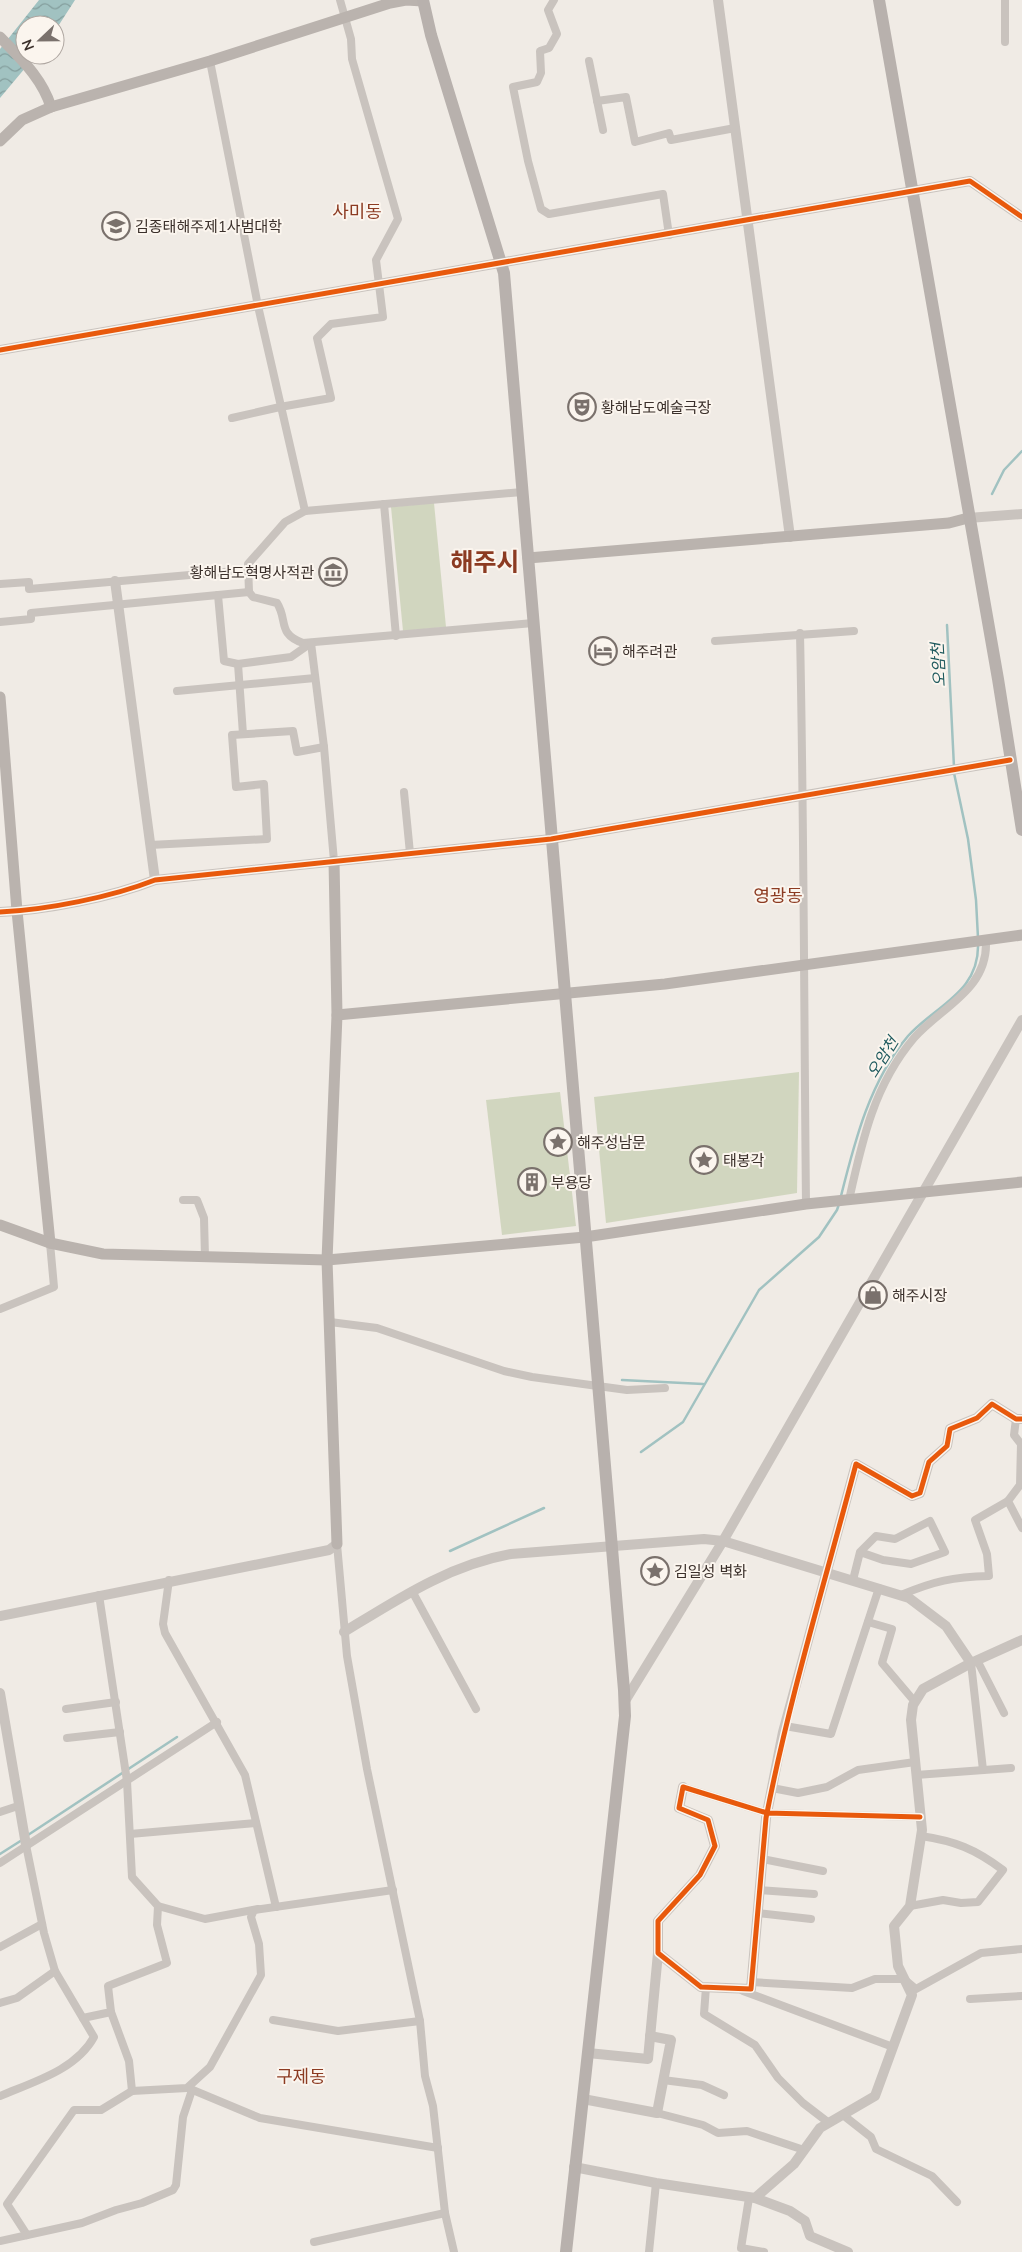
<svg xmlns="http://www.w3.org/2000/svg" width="1022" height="2252" viewBox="0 0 1022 2252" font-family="Mulish,'Noto Sans KR',sans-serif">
<defs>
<pattern id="water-waves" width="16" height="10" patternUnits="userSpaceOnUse" patternTransform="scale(1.25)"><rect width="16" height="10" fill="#a1c2c1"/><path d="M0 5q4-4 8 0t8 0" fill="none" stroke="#849e9d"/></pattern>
</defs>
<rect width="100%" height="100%" fill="#f0ebe5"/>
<!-- green -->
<g fill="#d1d6bf">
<polygon points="434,503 446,627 403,631 391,507"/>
<polygon points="799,1072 797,1193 606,1223 594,1097"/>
<polygon points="560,1092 576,1226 502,1235 486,1100"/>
</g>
<!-- water -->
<polygon fill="url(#water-waves)" points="39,0 75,0 55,31 55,25 25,25 25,55 36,55 0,98 0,49"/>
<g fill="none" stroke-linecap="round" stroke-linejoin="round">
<!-- stream -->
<g stroke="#a1c2c1" stroke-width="2.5">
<polyline points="992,494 1004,470 1022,451"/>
<polyline points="947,625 954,767"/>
<polyline points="954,773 968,839 976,900 978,938"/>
<path d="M841,1196C855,1140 870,1081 908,1036C936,1005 980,992 978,943"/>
<polyline points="622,1380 703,1384"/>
<polyline points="641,1452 683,1422 759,1290 819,1237 837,1210 839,1204"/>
<polyline points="450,1551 544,1508"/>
<polyline points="28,1835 177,1737"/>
<polyline points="0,1854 22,1840"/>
</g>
<!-- minor -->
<g stroke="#c9c3be" stroke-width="8">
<polyline points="554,0 548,10 557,34 549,48 540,51 541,73 537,82 513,87 528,161 541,209 549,214 663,194 669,235"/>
<polyline points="1005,42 1005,0"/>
<polyline points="210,61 258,306 305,511"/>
<polyline points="589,61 603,130"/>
<polyline points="597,101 626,97 635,142 669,133 671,140 735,128"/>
<polyline points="232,418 280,407 331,398 317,338 331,324 383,317 376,260 398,219 352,59 351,39 340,0"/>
<path d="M522,492L305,511L285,522L248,564L249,592L253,597L277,603C288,620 277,634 303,643L533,623"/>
<polyline points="384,504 396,636"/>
<polyline points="0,584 29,582 29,589 247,570"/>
<polyline points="218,595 224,661 238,664 291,657 311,643"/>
<polyline points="0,622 31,619 31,613 249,592"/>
<path d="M800,633C804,824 804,1014 806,1204"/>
<polyline points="715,641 854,631"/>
<polyline points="311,643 324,747 334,861"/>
<polyline points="238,664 243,734"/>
<polyline points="177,691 315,678"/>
<polyline points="404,792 410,853"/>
<polyline points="150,845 267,839 264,784 236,787 232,735 293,731 297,752 324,747"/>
<polyline points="183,1200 197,1200 204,1218 205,1257"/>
<path d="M849,1200C862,1141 874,1085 914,1038C941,1007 988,990 986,941"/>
<polyline points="0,1309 54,1287 50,1243"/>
<polyline points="330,1322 377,1328 504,1371 532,1377 627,1390 665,1388"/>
<polyline points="1016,1419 1014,1435 1021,1444 1020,1485 1008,1501 1022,1528"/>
<polyline points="337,1544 347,1656 367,1769 420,2021 425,2076 433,2106 445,2213 454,2252"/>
<polyline points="169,1580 163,1624 165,1633 245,1775 276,1907"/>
<polyline points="853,1580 860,1552 876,1536 895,1539 930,1521 945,1552 911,1564 883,1560 860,1552"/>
<polyline points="412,1591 476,1709"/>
<path d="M901,1595C934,1581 953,1577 989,1576L987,1554L975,1520L1008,1501"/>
<polyline points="868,1622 892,1629 882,1663 915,1702"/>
<polyline points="977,1660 1004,1713"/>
<polyline points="971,1663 983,1770"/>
<polyline points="66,1709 116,1702"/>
<polyline points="785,1726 831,1734 879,1588"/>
<polyline points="67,1738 120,1732"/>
<polyline points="916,1775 1011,1768"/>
<polyline points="683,1787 767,1813 920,1817"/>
<polyline points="772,1788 798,1793 827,1787 858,1770 915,1762"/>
<polyline points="0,1812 18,1806"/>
<polyline points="130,1834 256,1823"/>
<polyline points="762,1859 823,1871"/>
<polyline points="0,1863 217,1722"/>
<polyline points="760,1890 814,1894"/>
<polyline points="158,1906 205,1919 258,1909"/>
<path d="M910,1906L943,1900L961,1903L978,1902L1003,1870C975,1849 955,1841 921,1836"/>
<polyline points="758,1913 811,1919"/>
<polyline points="0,1947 42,1924"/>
<polyline points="751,1982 852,1988 875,1979 904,1979 916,1989 981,1953 1022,1949"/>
<polyline points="706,1987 704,2014 755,2045 778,2078 803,2103 829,2123"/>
<polyline points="743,1991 893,2047"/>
<polyline points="970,1999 1022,1996"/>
<polyline points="0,2003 17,1998 55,1971"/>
<polyline points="111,2012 129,2061 132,2091"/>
<polyline points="83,2018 111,2012 108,1986 167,1963 157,1925 158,1906 132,1877 127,1781 99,1595"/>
<polyline points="273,2020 338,2031 420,2021"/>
<polyline points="663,2080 702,2085 724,2095"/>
<polyline points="188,2088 260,2118 438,2148"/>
<path d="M0,2096C33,2082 76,2070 94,2037L55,1971L44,1933L26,1845"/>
<polyline points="657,2113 703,2125 718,2133 747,2131 804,2150"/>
<polyline points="843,2115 871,2137 876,2149 932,2176 957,2202"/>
<polyline points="749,2198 741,2248 764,2252"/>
<polyline points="27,2235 7,2204 74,2110 101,2110 132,2091 187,2088 210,2067 261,1975 259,1944 251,1917 254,1910 393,1890"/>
<polyline points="0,2241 82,2223 116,2210 142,2203 173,2190 176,2185 183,2117 192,2090"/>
<polyline points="314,2242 445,2213"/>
<polyline points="649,2252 656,2183"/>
</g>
<!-- tertiary -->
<g stroke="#c9c3be" stroke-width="10">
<polyline points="718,0 790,537"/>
<polyline points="0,350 970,181 1022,217"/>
<polyline points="968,518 1022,514"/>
<polyline points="115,581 155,880"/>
<path d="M0,912C46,910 112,897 155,880L551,839L1010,760"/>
<polyline points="0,1616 329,1550 337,1544"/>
<path d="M344,1632C398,1599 449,1565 511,1554L704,1539L723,1541L909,1598L946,1626L971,1663"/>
<polyline points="0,1693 26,1845"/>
<polyline points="625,1701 723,1541 1022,1020"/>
<polyline points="683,1787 679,1808 708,1820 715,1846 700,1875 658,1921 658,1953 701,1987 751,1989 766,1818 783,1732 856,1464 912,1496 920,1493 929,1462 947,1446 950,1429 977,1418 992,1404 1016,1419 1022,1419"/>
<polyline points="588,2053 648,2059 658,1953"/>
<polyline points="583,2099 657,2113 671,2040 650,2036"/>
<polyline points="574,2167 656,2183 755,2198 790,2211 805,2221 810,2236 848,2252"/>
<polyline points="755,2198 794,2164 820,2128 875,2096 912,1995 898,1966 894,1926 910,1906 922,1830 911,1720 913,1705 923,1689 971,1663 1022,1640"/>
</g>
<!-- secondary -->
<g stroke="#bab3ae" stroke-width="11">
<path d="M0,37C21,59 42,78 51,107L22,120L0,141"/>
<polyline points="51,107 210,61 390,3 406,0 423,1"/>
<polyline points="528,558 949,523 968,518"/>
<polyline points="0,697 17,911 50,1243"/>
<polyline points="334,861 337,1015 327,1260 337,1544"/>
<polyline points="337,1015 665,984 1022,935"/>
<polyline points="0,1225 50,1243 103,1254 327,1260 585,1237 806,1204 1022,1182"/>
</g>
<!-- primary -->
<g stroke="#b8b1ad" stroke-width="12">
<polyline points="423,0 431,35 504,273 624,1690 625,1716 566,2252"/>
<polyline points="879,0 998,679 1022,830"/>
</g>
<defs>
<g id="cycleway">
<polyline points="0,350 970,181 1022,217"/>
<path d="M0,912C46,910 112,897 155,880L551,839L1010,760"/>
<path d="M920,1817L767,1813L683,1787L679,1808L708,1820L715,1846L700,1875L658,1921V1953L701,1987L751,1989L766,1818C789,1699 825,1582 856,1464L912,1496L920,1493L929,1462L947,1446L950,1429L977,1418L992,1404L1016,1419H1022"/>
</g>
</defs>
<!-- cycleway casing -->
<use href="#cycleway" stroke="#fbf5ee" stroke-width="8"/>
<!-- cycleway -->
<use href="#cycleway" stroke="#e8590c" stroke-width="5"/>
</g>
<!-- icons -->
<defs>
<symbol id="university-ring" viewBox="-11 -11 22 22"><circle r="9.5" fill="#fbf5ee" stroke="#7a716c" stroke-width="1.5"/><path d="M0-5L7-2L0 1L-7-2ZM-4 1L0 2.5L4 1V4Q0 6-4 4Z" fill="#7a716c"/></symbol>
<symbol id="theatre-ring" viewBox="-11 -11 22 22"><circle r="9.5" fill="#fbf5ee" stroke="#7a716c" stroke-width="1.5"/><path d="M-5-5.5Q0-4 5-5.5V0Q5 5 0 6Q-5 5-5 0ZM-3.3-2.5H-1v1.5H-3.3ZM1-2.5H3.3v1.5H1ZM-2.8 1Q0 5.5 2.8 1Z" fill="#7a716c"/></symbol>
<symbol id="museum-ring" viewBox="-11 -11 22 22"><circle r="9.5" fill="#fbf5ee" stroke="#7a716c" stroke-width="1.5"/><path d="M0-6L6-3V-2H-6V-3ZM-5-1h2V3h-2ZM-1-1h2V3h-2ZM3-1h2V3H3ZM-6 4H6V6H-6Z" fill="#7a716c"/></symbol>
<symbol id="hotel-ring" viewBox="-11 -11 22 22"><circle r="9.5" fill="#fbf5ee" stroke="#7a716c" stroke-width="1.5"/><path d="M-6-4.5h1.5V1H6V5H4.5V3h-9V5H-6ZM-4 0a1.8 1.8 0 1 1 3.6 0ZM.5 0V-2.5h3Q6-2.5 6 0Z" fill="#7a716c"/></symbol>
<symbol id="sight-ring" viewBox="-11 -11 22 22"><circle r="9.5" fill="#fbf5ee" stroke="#7a716c" stroke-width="1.5"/><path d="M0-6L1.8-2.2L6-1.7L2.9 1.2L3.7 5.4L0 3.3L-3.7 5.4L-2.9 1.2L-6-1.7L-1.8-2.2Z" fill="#7a716c"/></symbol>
<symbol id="building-ring" viewBox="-11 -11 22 22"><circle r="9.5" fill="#fbf5ee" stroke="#7a716c" stroke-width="1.5"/><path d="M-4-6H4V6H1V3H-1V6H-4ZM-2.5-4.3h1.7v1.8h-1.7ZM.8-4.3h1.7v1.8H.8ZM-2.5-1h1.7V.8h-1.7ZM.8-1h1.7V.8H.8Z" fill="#7a716c"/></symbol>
<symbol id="shop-ring" viewBox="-11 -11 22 22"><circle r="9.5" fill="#fbf5ee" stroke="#7a716c" stroke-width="1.5"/><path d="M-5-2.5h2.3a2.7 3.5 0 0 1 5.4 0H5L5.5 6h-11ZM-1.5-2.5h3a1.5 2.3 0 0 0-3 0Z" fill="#7a716c"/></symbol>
</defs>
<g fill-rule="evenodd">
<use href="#university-ring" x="100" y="210" width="32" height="32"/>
<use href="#theatre-ring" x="566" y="391" width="32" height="32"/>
<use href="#museum-ring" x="317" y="556" width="32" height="32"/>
<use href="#hotel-ring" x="587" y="635" width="32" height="32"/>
<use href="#sight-ring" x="542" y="1126" width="32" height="32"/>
<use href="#sight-ring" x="688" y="1144" width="32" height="32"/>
<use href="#building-ring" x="516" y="1166" width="32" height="32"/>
<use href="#shop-ring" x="857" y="1279" width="32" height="32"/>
<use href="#sight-ring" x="639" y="1555" width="32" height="32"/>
</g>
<g text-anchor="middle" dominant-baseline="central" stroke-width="4" stroke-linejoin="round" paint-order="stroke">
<!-- poi labels -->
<g font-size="15" fill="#3b302b" stroke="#fbf5ee" text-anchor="start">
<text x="135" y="226">김종태해주제1사범대학</text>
<text x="601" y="407">황해남도예술극장</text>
<text x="314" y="572" text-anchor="end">황해남도혁명사적관</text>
<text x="622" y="651">해주려관</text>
<text x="577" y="1142">해주성남문</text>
<text x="723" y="1160">태봉각</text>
<text x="551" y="1182">부용당</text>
<text x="892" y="1295">해주시장</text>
<text x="674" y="1571">김일성 벽화</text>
</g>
<!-- water labels -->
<g font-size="16" font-style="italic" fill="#1f5a5e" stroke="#fbf5ee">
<text transform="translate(938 665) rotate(-93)">오암천</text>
<text transform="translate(882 1057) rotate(-58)">오암천</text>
</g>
<!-- quarter labels -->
<g font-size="18" fill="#8c3b22" stroke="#fbf5ee">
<text x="357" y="211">사미동</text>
<text x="778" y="895">영광동</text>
<text x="301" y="2076">구제동</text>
</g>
<!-- town labels -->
<g font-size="25" font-weight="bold" fill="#8c3b22" stroke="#fbf5ee">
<text x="485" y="561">해주시</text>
</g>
</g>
<!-- north arrow -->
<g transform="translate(40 40) rotate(248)"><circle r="24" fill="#fbf5ee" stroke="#aea6a0"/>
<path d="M0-4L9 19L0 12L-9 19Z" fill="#7a716c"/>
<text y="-8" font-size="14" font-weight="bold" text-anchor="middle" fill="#3b302b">N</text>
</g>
</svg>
